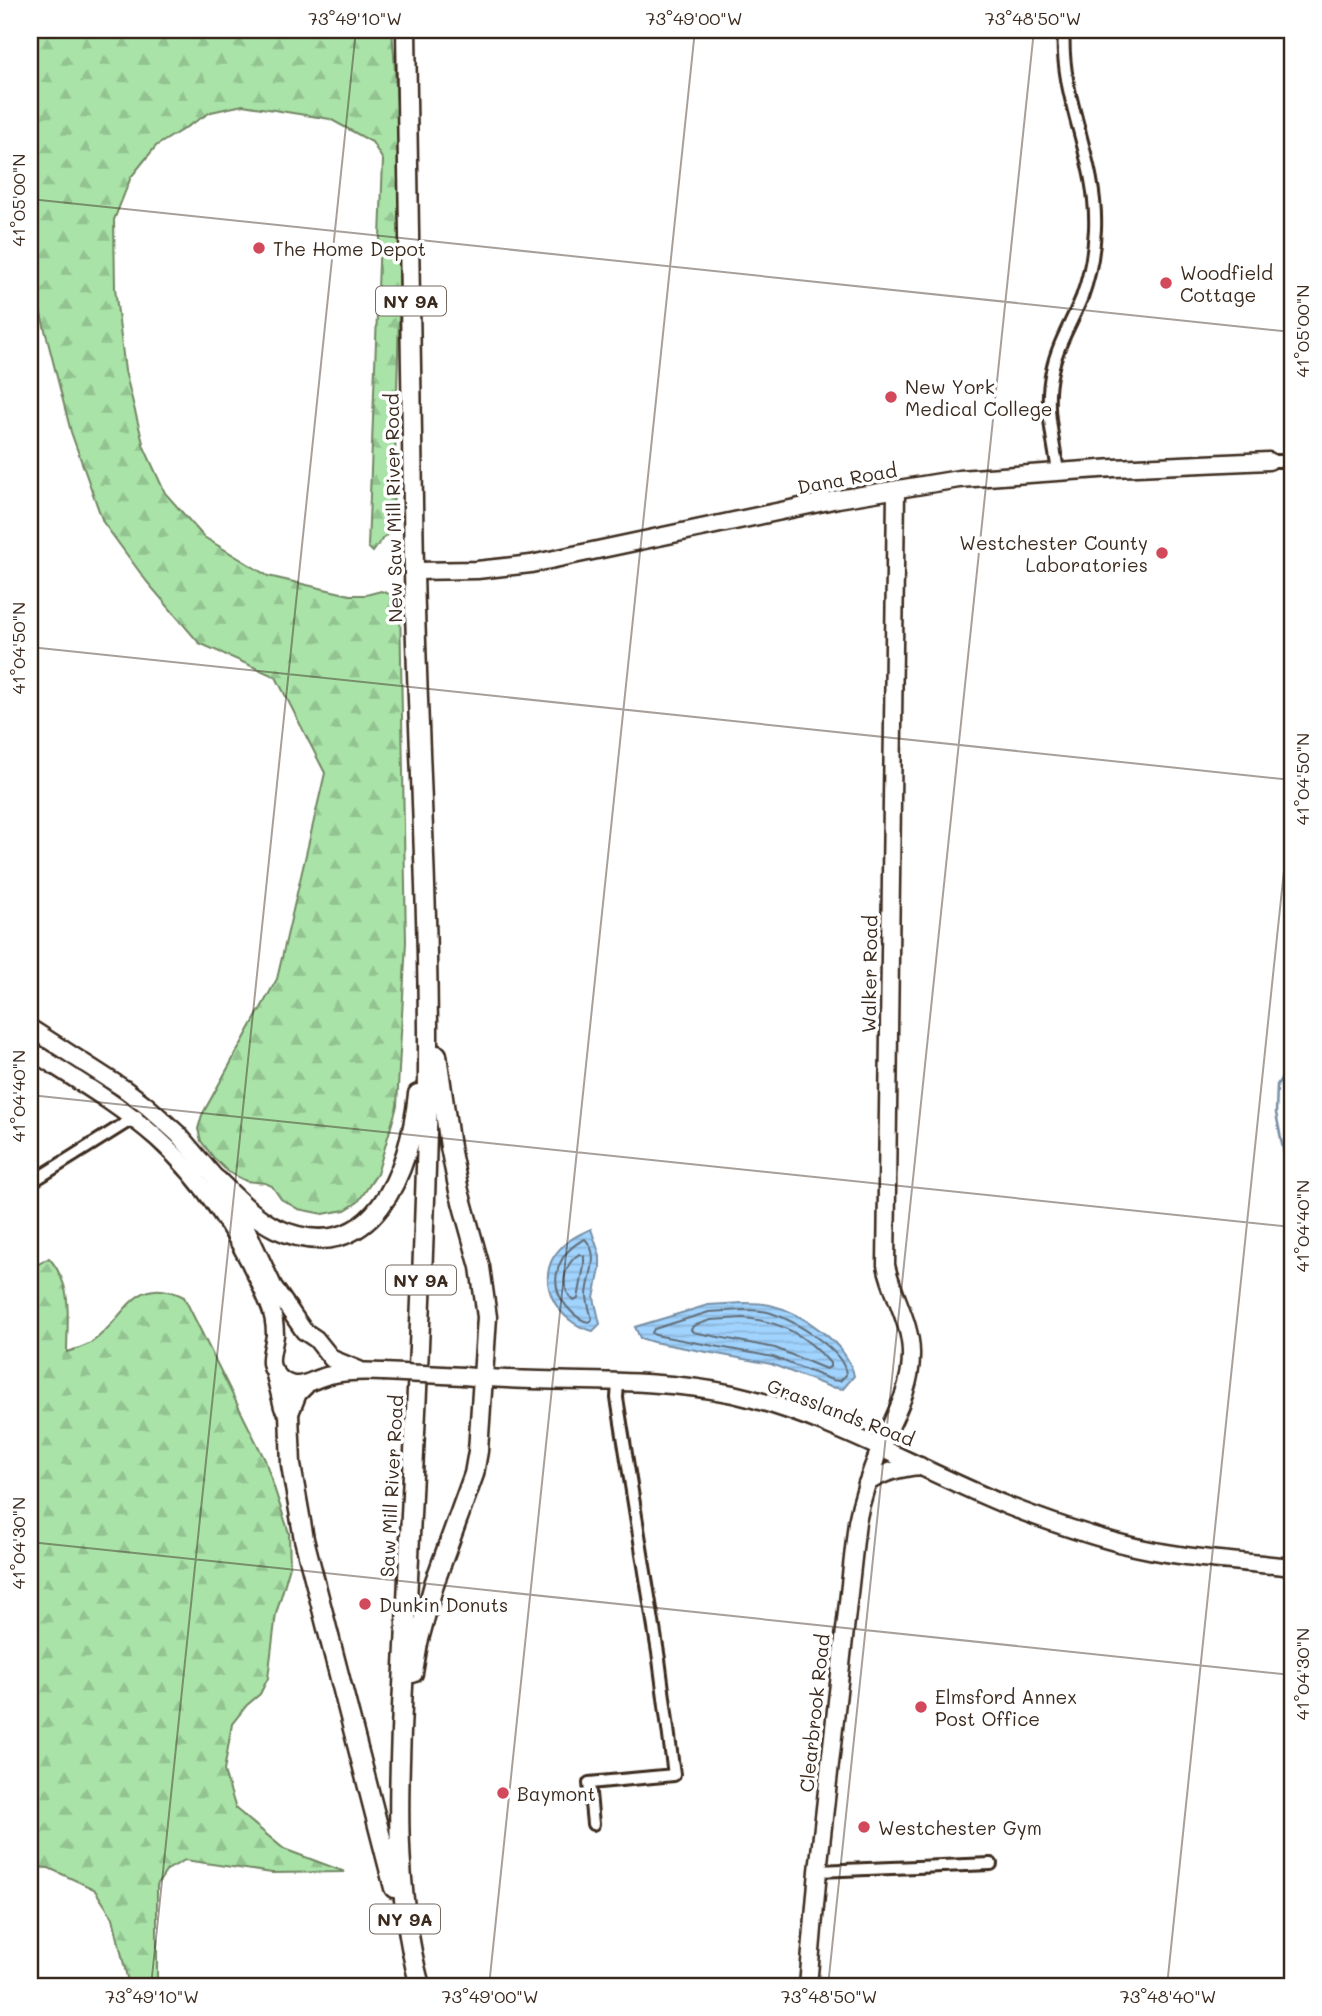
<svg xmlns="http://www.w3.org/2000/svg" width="1322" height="2016" viewBox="0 0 1322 2016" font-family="Mali,sans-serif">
<defs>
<pattern id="forest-firs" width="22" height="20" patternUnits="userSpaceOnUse" patternTransform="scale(1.75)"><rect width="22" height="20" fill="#a9e3a8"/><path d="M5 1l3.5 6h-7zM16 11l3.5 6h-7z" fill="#92c390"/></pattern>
<pattern id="water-rules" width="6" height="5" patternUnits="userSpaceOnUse" patternTransform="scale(1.75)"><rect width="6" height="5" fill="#a0d3fe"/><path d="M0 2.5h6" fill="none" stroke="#8bb5d9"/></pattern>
</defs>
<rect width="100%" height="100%" fill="#fff"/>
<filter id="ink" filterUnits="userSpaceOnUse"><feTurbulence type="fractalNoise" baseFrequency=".0143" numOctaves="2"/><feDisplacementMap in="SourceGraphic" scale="14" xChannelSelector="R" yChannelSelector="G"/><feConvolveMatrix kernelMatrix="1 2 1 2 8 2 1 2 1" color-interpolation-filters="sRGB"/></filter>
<g filter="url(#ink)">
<!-- forest -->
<g fill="url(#forest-firs)" stroke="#728663" stroke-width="2">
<path d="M30,30H392C406,192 398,355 393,518L394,530L383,538L373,552L368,547L383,160L372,142L330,119L243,105L211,112L156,146L131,177L114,220L115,288L125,371L144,447L165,493L204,537L268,576L350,595H366L381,591L392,595L400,603L406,942L397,1106L377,1174L358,1202L345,1210L323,1214L298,1209L281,1199L272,1186L265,1183L246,1181L228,1172L214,1158L201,1141L198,1129L202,1115L277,979L325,773L276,677L199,643L147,582L103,522L71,432L30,271Z"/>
<path d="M49,1258C74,1287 67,1318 67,1352C75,1349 85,1347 92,1342C127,1318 133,1272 184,1297L265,1460L289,1533L290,1566L276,1614L268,1678L260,1694L247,1705L232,1724L224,1771L236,1809L284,1849L345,1872L272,1873L185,1860L167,1870L157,1885V1986H129L113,1918L94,1889L49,1868L30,1867V1269Z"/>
</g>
<!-- water -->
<g fill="url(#water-rules)" stroke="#788fa4" stroke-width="2">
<path d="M591,1229L600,1256V1269L594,1298L600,1324L593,1331C558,1324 532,1279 559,1250C567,1240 580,1234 591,1229Z"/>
<path d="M743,1303C752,1303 762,1303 770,1305C801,1312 848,1344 854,1376L843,1389L830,1387L771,1364L653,1342L640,1338L635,1327L708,1305Z"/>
</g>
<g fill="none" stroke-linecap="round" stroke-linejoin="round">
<!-- shore -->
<g stroke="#636e78" stroke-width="2">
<path d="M585,1239C601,1255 588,1276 587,1295C587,1303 590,1311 592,1319L589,1322C580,1321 573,1314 567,1307C546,1283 558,1252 585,1239Z"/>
<path d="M579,1254L584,1256V1266L578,1299L574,1301C559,1288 563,1265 579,1254Z"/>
<path d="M743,1310C752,1310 762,1310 771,1313C793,1320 845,1350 846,1375L840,1381L832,1380L773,1357L655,1335L652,1333L654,1329L709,1312Z"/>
<path d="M743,1318C780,1321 806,1335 830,1363V1367L826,1369L775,1348L693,1332L691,1330L693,1326L711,1320Z"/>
</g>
<!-- stream -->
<polyline stroke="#788fa4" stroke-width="2.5" points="1292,1062 1277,1085 1276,1113 1290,1185 1292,1242"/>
<defs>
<g id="street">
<polyline points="1269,461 1292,461"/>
<path d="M1058,471C1053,438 1044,405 1052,371C1057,345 1072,322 1082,297C1090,275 1094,252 1095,229C1098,160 1059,98 1064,30"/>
<polyline points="30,1183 137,1116"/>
<polyline points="593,1824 589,1783 674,1775 659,1659 617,1398 618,1383"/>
<polyline points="818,1871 991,1864"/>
</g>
<g id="secondary">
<polyline points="414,571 477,570 531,564 838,499 959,479 1114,468 1269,461"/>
<polyline points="30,1028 123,1088 147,1106 178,1134 217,1180 246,1228 273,1286 304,1331 316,1339 332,1359 359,1370"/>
<path d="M30,1050C73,1078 118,1104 157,1138C206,1182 244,1243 269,1304C273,1313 275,1325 275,1335C273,1352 264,1366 281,1379C299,1393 311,1379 330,1375C347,1371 365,1371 383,1372"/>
<path d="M463,1376C552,1385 645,1375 733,1394C830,1416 917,1469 1008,1506C1044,1520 1081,1533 1119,1543C1175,1558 1235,1561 1292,1567"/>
<path d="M867,1483C884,1472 899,1468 920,1466"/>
<path d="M808,1986L818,1871L857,1522C862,1496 870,1473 880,1449C893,1418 912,1389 911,1353C911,1323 892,1294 886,1265L896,491"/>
</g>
<g id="primary">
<path d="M406,30C410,210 410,391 414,571C418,758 432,945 427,1132C423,1296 413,1460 406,1624C401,1745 388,1868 420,1986"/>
<path d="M217,1180C235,1197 253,1217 275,1228C373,1273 410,1170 418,1094"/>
<polyline points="276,1375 284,1407 289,1413"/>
<polyline points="305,1385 297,1393 289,1413 291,1465 304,1539 394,1888"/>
<polyline points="413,1673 418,1643 434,1584 474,1474 478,1451 487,1317 480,1267 459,1191 450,1147 437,1055"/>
</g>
</defs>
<!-- street casing -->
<use href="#street" stroke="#3b2a1e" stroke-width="16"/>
<!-- secondary casing -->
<use href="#secondary" stroke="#3b2a1e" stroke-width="21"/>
<!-- primary casing -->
<use href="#primary" stroke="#3b2a1e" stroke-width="23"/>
<!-- street -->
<use href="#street" stroke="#fff" stroke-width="10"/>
<!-- secondary -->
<use href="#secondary" stroke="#fff" stroke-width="16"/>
<!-- primary -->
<use href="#primary" stroke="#fff" stroke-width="18"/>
<defs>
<polyline id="secondary-bridge" points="383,1372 463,1376"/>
</defs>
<!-- secondary-bridge casing -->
<use href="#secondary-bridge" stroke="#3b2a1e" stroke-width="21" stroke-linecap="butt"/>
<!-- secondary-bridge -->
<use href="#secondary-bridge" stroke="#fff" stroke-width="16"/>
</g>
</g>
<!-- ticks -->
<path fill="none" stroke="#3b2a1e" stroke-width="2" stroke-opacity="0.45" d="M30,199L1292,332M30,647L1292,780M30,1095L1292,1227M30,1542L1292,1675M151,1986L356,30M489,1986L695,30M828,1986L1034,30M1167,1986L1292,794"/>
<!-- markers -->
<g fill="#d1495b" stroke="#fff" stroke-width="2.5">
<circle cx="259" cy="248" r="7"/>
<circle cx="1166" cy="283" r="7"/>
<circle cx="891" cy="397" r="7"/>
<circle cx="1162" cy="553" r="7"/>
<circle cx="365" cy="1604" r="7"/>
<circle cx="921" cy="1707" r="7"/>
<circle cx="503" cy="1793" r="7"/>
<circle cx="864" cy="1827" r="7"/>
</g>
<g text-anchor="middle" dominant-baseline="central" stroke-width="7" stroke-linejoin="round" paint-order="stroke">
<!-- shield labels -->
<g fill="#fff" stroke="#766a62" stroke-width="2">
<rect x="376" y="286.5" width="70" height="29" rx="5"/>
<rect x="386" y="1265.5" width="70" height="29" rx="5"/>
<rect x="370" y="1904.5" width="70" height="29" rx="5"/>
</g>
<g font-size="18" font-weight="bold" fill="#3b2a1e">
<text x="411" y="301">NY 9A</text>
<text x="421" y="1280">NY 9A</text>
<text x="405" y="1919">NY 9A</text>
</g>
<!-- poi labels -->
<g font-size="19" fill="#3b2a1e" stroke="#fff" text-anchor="start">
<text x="273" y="248">The Home Depot</text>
<text x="1180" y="272">Woodfield<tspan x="1180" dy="22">Cottage</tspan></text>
<text x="905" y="386">New York<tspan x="905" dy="22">Medical College</tspan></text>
<text x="1148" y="542" text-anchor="end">Westchester County<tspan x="1148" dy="22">Laboratories</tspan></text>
<text x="379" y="1604">Dunkin Donuts</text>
<text x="935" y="1696">Elmsford Annex<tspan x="935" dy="22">Post Office</tspan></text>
<text x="517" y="1793">Baymont</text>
<text x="878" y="1827">Westchester Gym</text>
</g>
<!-- street labels -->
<g font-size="19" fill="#3b2a1e" stroke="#fff">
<text transform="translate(847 478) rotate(-10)">Dana Road</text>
<text transform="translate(393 508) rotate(-91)">New Saw Mill River Road</text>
<text transform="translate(869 974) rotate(-89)">Walker Road</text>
<text transform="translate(841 1412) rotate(21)">Grasslands Road</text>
<text transform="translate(391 1486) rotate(-87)">Saw Mill River Road</text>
<text transform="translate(814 1713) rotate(-84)">Clearbrook Road</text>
</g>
</g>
<!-- margin -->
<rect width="1322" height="2016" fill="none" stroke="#fff" stroke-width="77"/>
<rect x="38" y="38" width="1246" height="1940" fill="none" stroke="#3b2a1e" stroke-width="2.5"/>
<g font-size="18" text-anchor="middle" fill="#3b2a1e">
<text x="355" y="25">73°49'10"W</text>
<text x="694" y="25">73°49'00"W</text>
<text x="1033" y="25">73°48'50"W</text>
<text transform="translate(19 200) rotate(-90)" y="6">41°05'00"N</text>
<text transform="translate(1303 331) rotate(-90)" y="6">41°05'00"N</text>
<text transform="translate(19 648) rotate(-90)" y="6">41°04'50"N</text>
<text transform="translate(1303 779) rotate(-90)" y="6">41°04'50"N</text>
<text transform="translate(19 1096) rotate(-90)" y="6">41°04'40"N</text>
<text transform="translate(1303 1226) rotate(-90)" y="6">41°04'40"N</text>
<text transform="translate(19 1543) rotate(-90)" y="6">41°04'30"N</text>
<text transform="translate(1303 1674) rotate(-90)" y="6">41°04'30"N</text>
<text x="152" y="2003">73°49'10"W</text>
<text x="490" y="2003">73°49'00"W</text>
<text x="829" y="2003">73°48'50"W</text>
<text x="1168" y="2003">73°48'40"W</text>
</g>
</svg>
